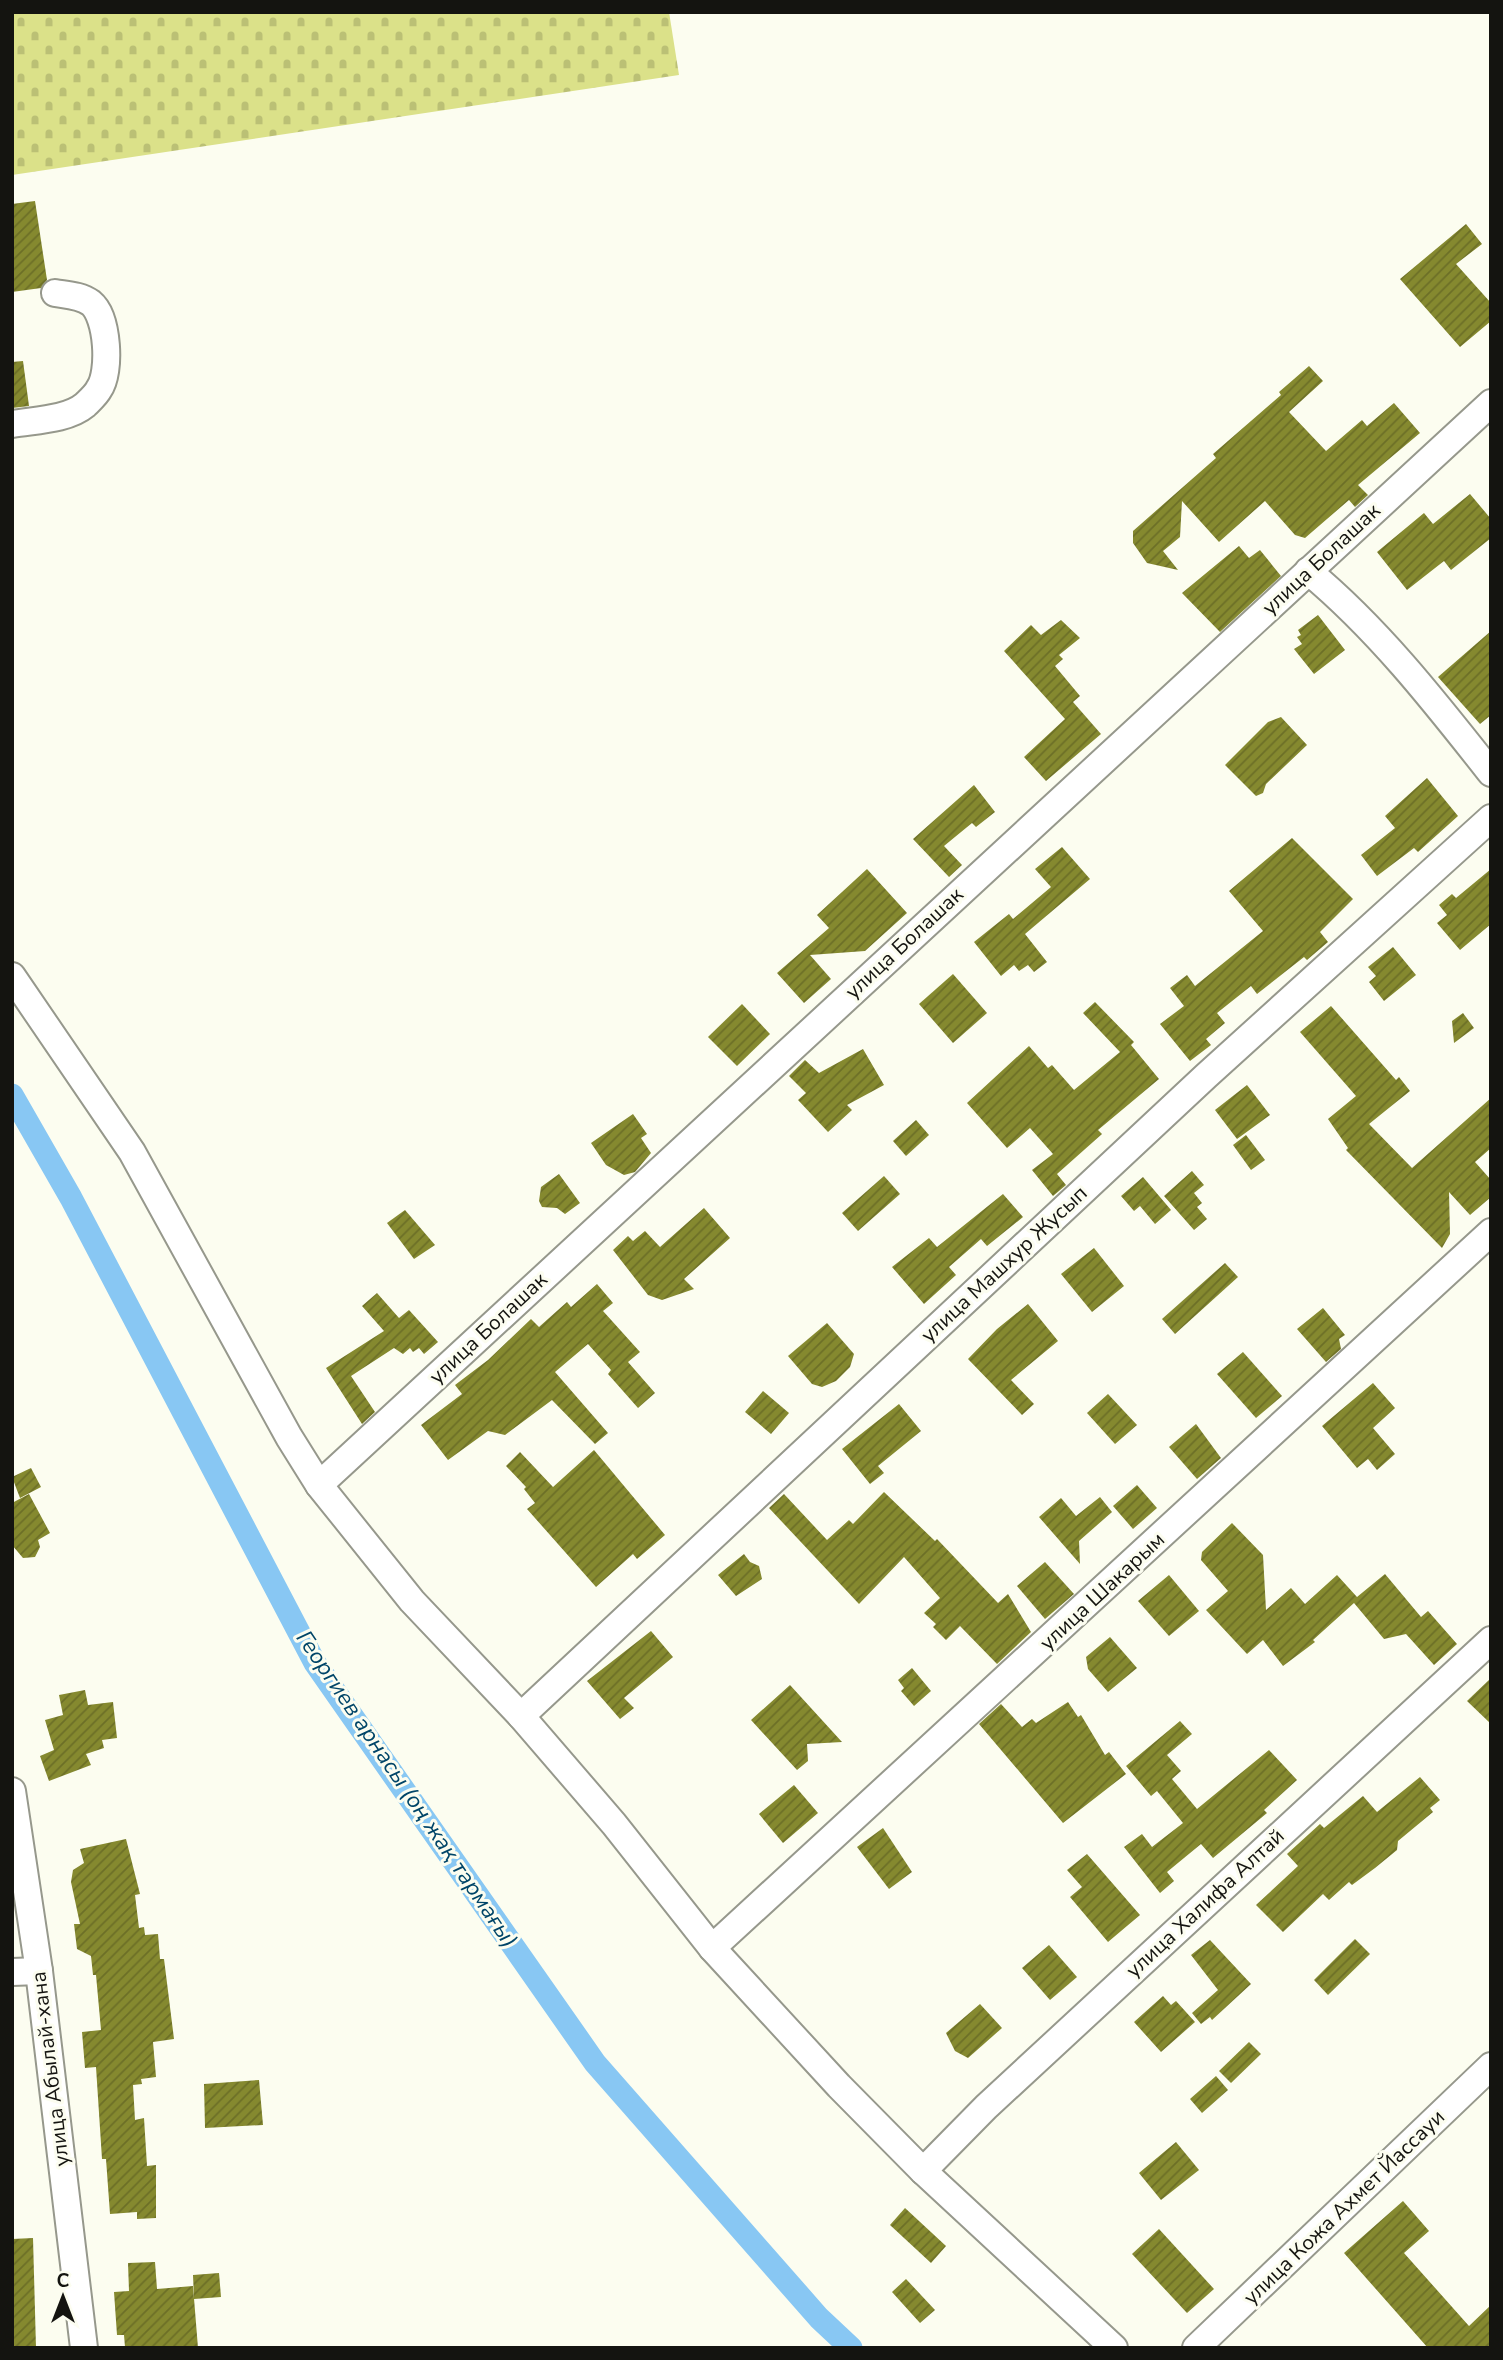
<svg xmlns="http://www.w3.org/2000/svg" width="1503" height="2360" viewBox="0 0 1503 2360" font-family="'Nunito Sans',sans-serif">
<defs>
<pattern id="cemetery-stones" width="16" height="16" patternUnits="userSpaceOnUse" patternTransform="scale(1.75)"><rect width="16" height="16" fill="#dbe189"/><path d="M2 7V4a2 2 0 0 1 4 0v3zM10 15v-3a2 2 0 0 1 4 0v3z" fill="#bbc075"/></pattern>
<pattern id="building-hatch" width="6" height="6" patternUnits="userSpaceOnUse" patternTransform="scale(1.75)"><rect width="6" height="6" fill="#85892f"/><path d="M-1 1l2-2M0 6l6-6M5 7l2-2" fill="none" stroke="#6c6f27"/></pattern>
</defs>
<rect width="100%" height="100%" fill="#fcfdf0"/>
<!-- cemetery -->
<polygon fill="url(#cemetery-stones)" points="12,12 669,12 679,75 12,175"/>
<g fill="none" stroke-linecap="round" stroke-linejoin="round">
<!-- canal -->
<polyline stroke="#88c7f3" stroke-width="23" points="12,1095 71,1198 315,1663 595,2063 819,2318 851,2348"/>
</g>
<!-- building -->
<g fill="url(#building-hatch)">
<polygon points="35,201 47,280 41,288 12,292 12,204"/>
<polygon points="1466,224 1482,244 1456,264 1491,303 1491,321 1460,347 1400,279"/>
<polygon points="23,361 29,406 12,408 12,362"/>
<polygon points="1309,366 1323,381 1289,412 1326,451 1362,420 1367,426 1394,403 1420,433 1358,485 1368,495 1355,507 1349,500 1305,538 1295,535 1265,501 1219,542 1182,501 1180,537 1163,551 1178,570 1147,563 1133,543 1133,531 1216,458 1213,454 1281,395 1279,392"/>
<polygon points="1470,494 1491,519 1491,538 1451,570 1444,561 1407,590 1377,552 1424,513 1433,524"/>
<polygon points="1239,546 1249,558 1260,550 1281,576 1220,632 1182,593"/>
<polygon points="1318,615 1345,650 1314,674 1294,649 1302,644 1297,637 1301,635 1298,630"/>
<polygon points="1061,620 1080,638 1059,655 1063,659 1055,666 1080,696 1073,702 1101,734 1046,781 1024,757 1065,719 1004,651 1031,625 1041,635"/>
<polygon points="1491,631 1491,715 1480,724 1438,677"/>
<polygon points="1281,717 1307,745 1266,784 1263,793 1256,796 1225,765 1268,722"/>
<polygon points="1427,778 1458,816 1418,852 1414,848 1377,876 1361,855 1395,828 1385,816"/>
<polygon points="974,785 995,812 976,827 972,823 944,846 962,865 949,877 913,839"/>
<polygon points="1292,838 1353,899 1320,932 1328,942 1307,960 1304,957 1257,994 1251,986 1217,1013 1225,1023 1206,1039 1211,1045 1190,1061 1160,1024 1184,1006 1170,988 1187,975 1195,986 1263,931 1229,891"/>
<polygon points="1062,847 1090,879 1025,934 1047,962 1034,972 1028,965 1019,971 1014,965 1001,976 974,942 1009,914 1013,919 1051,887 1035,869"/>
<polygon points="867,869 907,913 865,951 810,955 831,979 804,1003 777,973 829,928 817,915"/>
<polygon points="1491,869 1491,924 1460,950 1437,923 1447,915 1439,905 1452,894 1456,898"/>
<polygon points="1393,947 1416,975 1384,1001 1369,982 1376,976 1368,967"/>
<polygon points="953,974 987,1013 953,1043 919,1004"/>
<polygon points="1095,1002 1134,1042 1131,1045 1159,1079 1098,1130 1102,1134 1057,1174 1066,1185 1053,1196 1032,1170 1053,1154 1030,1128 1007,1148 967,1103 1029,1046 1048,1068 1052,1065 1074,1090 1120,1052 1083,1013"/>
<polygon points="742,1004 770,1034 737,1066 708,1037"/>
<polygon points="1331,1006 1396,1080 1399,1077 1410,1091 1369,1124 1412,1168 1491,1098 1491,1148 1475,1162 1491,1180 1491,1197 1470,1215 1449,1192 1450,1234 1442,1248 1346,1150 1348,1148 1328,1119 1356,1096 1300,1032"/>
<polygon points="1463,1013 1474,1028 1454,1043 1452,1021"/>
<polygon points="863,1049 884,1085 847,1105 852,1110 828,1132 798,1100 806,1093 789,1076 805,1060 819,1073"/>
<polygon points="1247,1085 1270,1115 1237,1139 1215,1110"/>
<polygon points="633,1114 647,1134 641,1138 651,1153 635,1172 624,1175 606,1165 591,1143"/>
<polygon points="916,1120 929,1135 906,1156 893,1141"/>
<polygon points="1246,1135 1265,1160 1251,1170 1233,1145"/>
<polygon points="1192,1171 1204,1185 1194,1193 1202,1203 1197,1207 1207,1219 1194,1230 1164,1196"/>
<polygon points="559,1174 580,1203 565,1214 557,1208 542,1207 539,1201 541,1187"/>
<polygon points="884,1176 900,1194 858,1231 842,1213"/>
<polygon points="1143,1177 1171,1210 1155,1224 1140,1206 1134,1211 1121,1196"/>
<polygon points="1003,1194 1023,1217 987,1246 981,1239 949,1267 956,1275 924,1304 892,1267 929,1238 937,1247"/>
<polygon points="704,1208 730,1238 684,1279 694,1289 662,1300 648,1295 613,1250 628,1236 633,1241 645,1231 660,1247"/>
<polygon points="405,1210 435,1245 414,1259 387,1223"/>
<polygon points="1094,1248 1124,1286 1092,1312 1061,1274"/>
<polygon points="1225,1263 1238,1277 1175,1334 1162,1319"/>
<polygon points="597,1284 613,1303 603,1311 640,1352 628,1362 655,1393 638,1408 608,1374 611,1370 588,1344 555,1372 608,1433 595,1444 552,1400 505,1435 488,1431 448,1460 421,1425 462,1394 455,1385 488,1360 531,1319 539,1327 567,1302 571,1307"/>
<polygon points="377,1293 399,1318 409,1310 438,1342 424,1354 419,1348 413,1352 410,1348 403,1354 394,1348 351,1376 375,1412 362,1424 326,1368 384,1331 362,1306"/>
<polygon points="1028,1304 1058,1341 1011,1380 1034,1404 1022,1415 968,1359 997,1329"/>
<polygon points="1323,1308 1345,1335 1339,1339 1341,1349 1326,1362 1297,1329"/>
<polygon points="827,1323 854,1354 850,1367 836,1381 822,1387 812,1384 788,1356"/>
<polygon points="1243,1352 1282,1396 1256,1418 1217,1374"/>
<polygon points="1373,1383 1395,1408 1373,1428 1395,1454 1377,1470 1368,1459 1357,1468 1322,1426"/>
<polygon points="763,1391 789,1413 771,1434 745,1412"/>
<polygon points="1108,1394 1137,1425 1115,1444 1087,1413"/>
<polygon points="899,1404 921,1431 878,1466 884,1473 870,1484 842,1449"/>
<polygon points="1196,1424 1221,1458 1197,1479 1169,1447"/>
<polygon points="594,1450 665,1535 637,1559 633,1554 596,1587 527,1509 535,1503 524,1489 526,1487 506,1466 520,1452 553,1487"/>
<polygon points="31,1468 41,1487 20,1498 12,1477"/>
<polygon points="1137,1485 1157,1508 1133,1529 1113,1506"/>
<polygon points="884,1492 935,1541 937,1539 998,1603 1008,1594 1031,1632 997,1664 960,1626 946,1640 933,1627 936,1624 924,1613 940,1598 904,1557 859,1604 769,1508 784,1494 827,1540 849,1520 853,1524"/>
<polygon points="29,1494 50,1533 38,1540 40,1547 35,1557 23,1558 12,1545 12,1503"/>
<polygon points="1100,1497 1112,1512 1079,1541 1080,1564 1039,1517 1061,1498 1076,1516"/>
<polygon points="1232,1523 1263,1555 1266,1610 1291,1588 1305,1604 1337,1575 1357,1597 1385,1574 1421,1617 1428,1611 1457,1644 1434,1665 1406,1634 1384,1639 1354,1603 1313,1640 1315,1642 1283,1666 1263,1640 1247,1654 1206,1610 1228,1591 1201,1560 1202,1552"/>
<polygon points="744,1554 750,1562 759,1566 762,1579 736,1596 718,1575"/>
<polygon points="1045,1562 1074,1594 1045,1619 1017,1586"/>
<polygon points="1169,1575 1199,1611 1169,1636 1138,1601"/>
<polygon points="651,1631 673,1657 624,1698 634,1708 620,1719 587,1681"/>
<polygon points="1110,1637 1137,1668 1108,1692 1088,1669 1086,1657"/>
<polygon points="912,1668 931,1691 914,1706 901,1691 904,1688 898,1680"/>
<polygon points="1491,1678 1491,1724 1467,1701"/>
<polygon points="790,1685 842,1742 807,1744 808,1761 797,1770 751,1720"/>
<polygon points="85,1690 88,1705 113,1702 117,1738 102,1740 104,1748 86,1754 91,1765 49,1781 40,1756 54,1750 45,1720 63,1715 59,1695"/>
<polygon points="1068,1702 1078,1717 1081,1715 1105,1755 1109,1752 1126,1774 1063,1823 979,1724 1001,1704 1022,1727 1032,1719 1036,1723"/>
<polygon points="1180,1721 1192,1734 1167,1755 1181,1771 1172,1779 1197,1809 1269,1750 1297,1780 1264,1810 1267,1813 1213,1858 1201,1844 1167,1872 1174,1881 1160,1893 1124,1847 1142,1834 1152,1847 1183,1823 1157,1791 1151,1796 1126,1766"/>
<polygon points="1420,1777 1440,1800 1430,1808 1433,1812 1398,1841 1397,1850 1375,1868 1352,1885 1349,1882 1329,1900 1323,1894 1283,1932 1256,1905 1298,1866 1287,1854 1320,1824 1324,1828 1363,1796 1377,1812"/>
<polygon points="794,1785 818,1813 783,1843 759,1814"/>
<polygon points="883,1828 912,1872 889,1889 857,1847"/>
<polygon points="126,1839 140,1894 135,1895 139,1928 144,1927 145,1935 158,1934 160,1959 164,1959 174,2039 153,2042 156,2077 141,2079 142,2084 133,2085 135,2120 144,2118 147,2166 156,2165 156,2218 137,2219 137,2212 110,2214 106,2159 102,2159 96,2067 85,2068 82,2032 101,2030 96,1975 93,1975 91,1956 77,1949 74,1924 80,1924 71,1882 73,1870 84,1863 80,1849"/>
<polygon points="1087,1854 1140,1915 1108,1942 1070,1897 1082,1887 1067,1870"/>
<polygon points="1355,1939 1370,1954 1328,1995 1314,1980"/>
<polygon points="1210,1940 1251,1984 1212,2020 1210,2017 1201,2024 1192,2013 1218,1990 1191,1955"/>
<polygon points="1049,1945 1077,1977 1050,2000 1022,1968"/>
<polygon points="1163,1996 1171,2005 1176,2001 1195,2022 1161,2052 1134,2022"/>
<polygon points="980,2004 1002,2028 968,2058 955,2051 946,2033"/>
<polygon points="1249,2042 1261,2054 1231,2083 1219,2071"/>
<polygon points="1216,2076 1228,2090 1202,2113 1190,2099"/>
<polygon points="259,2080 263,2125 205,2128 204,2084"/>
<polygon points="1176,2142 1199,2170 1161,2200 1139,2173"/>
<polygon points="1403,2201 1429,2231 1404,2253 1469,2326 1491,2305 1491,2348 1428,2348 1344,2253"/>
<polygon points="905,2208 946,2246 931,2263 890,2225"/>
<polygon points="1159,2229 1214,2289 1187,2313 1132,2254"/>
<polygon points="33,2238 36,2348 12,2348 12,2239"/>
<polygon points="155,2262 157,2289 193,2286 198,2348 125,2347 124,2335 117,2335 114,2292 129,2291 128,2263"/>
<polygon points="219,2273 221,2297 194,2299 193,2275"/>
<polygon points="906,2279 935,2310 920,2323 892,2292"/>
</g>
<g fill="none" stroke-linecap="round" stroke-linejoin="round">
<defs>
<g id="street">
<path d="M12,424C34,420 67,420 85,405C89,401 96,395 99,389C111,372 108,317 91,303C80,295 67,295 55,293"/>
<path d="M1308,571C1378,629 1435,702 1491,773"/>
<polyline points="12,976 132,1152 289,1437 319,1485 412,1601 521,1716 614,1824 712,1948 839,2086 923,2171 1114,2348"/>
<polyline points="319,1485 1491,403"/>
<polyline points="521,1716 1206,1076 1491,818"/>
<polyline points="12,1791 39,1971 84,2348"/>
<polyline points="712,1948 1491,1232"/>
<polyline points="12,1972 39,1971"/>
<polyline points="923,2171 986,2107 1491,1640"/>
<polyline points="1196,2348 1491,2066"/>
</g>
</defs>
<!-- street casing -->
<use href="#street" stroke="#96988c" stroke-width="30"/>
<!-- street -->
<use href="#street" stroke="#fff" stroke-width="26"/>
</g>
<g text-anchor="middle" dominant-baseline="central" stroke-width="6" stroke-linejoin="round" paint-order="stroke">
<!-- street labels -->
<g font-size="21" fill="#141410" stroke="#fcfdf0">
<text transform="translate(1321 559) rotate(-43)">улица Болашак</text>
<text transform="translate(904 943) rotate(-43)">улица Болашак</text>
<text transform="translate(1004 1264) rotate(-43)">улица Машхур Жусып</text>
<text transform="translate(488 1328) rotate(-43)">улица Болашак</text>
<text transform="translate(1102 1591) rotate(-43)">улица Шакарым</text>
<text transform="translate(1205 1903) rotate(-43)">улица Халифа Алтай</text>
<text transform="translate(50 2069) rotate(-97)">улица Абылай-хана</text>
<text transform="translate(1344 2207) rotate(-44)">улица Кожа Ахмет Йассауи</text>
</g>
<!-- water labels -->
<g font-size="23" font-style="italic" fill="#004568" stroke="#fcfdf0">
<text transform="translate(407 1789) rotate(56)">Георгиев арнасы (оң жақ тармағы)</text>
</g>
</g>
<!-- border -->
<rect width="1503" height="2360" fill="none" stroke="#141410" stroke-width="28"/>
<!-- north arrow -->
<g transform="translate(63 2297)" stroke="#fcfdf0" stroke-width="5" paint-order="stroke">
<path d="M0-5L12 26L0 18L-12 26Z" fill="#141410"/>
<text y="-10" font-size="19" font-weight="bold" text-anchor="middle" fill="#141410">С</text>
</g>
</svg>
